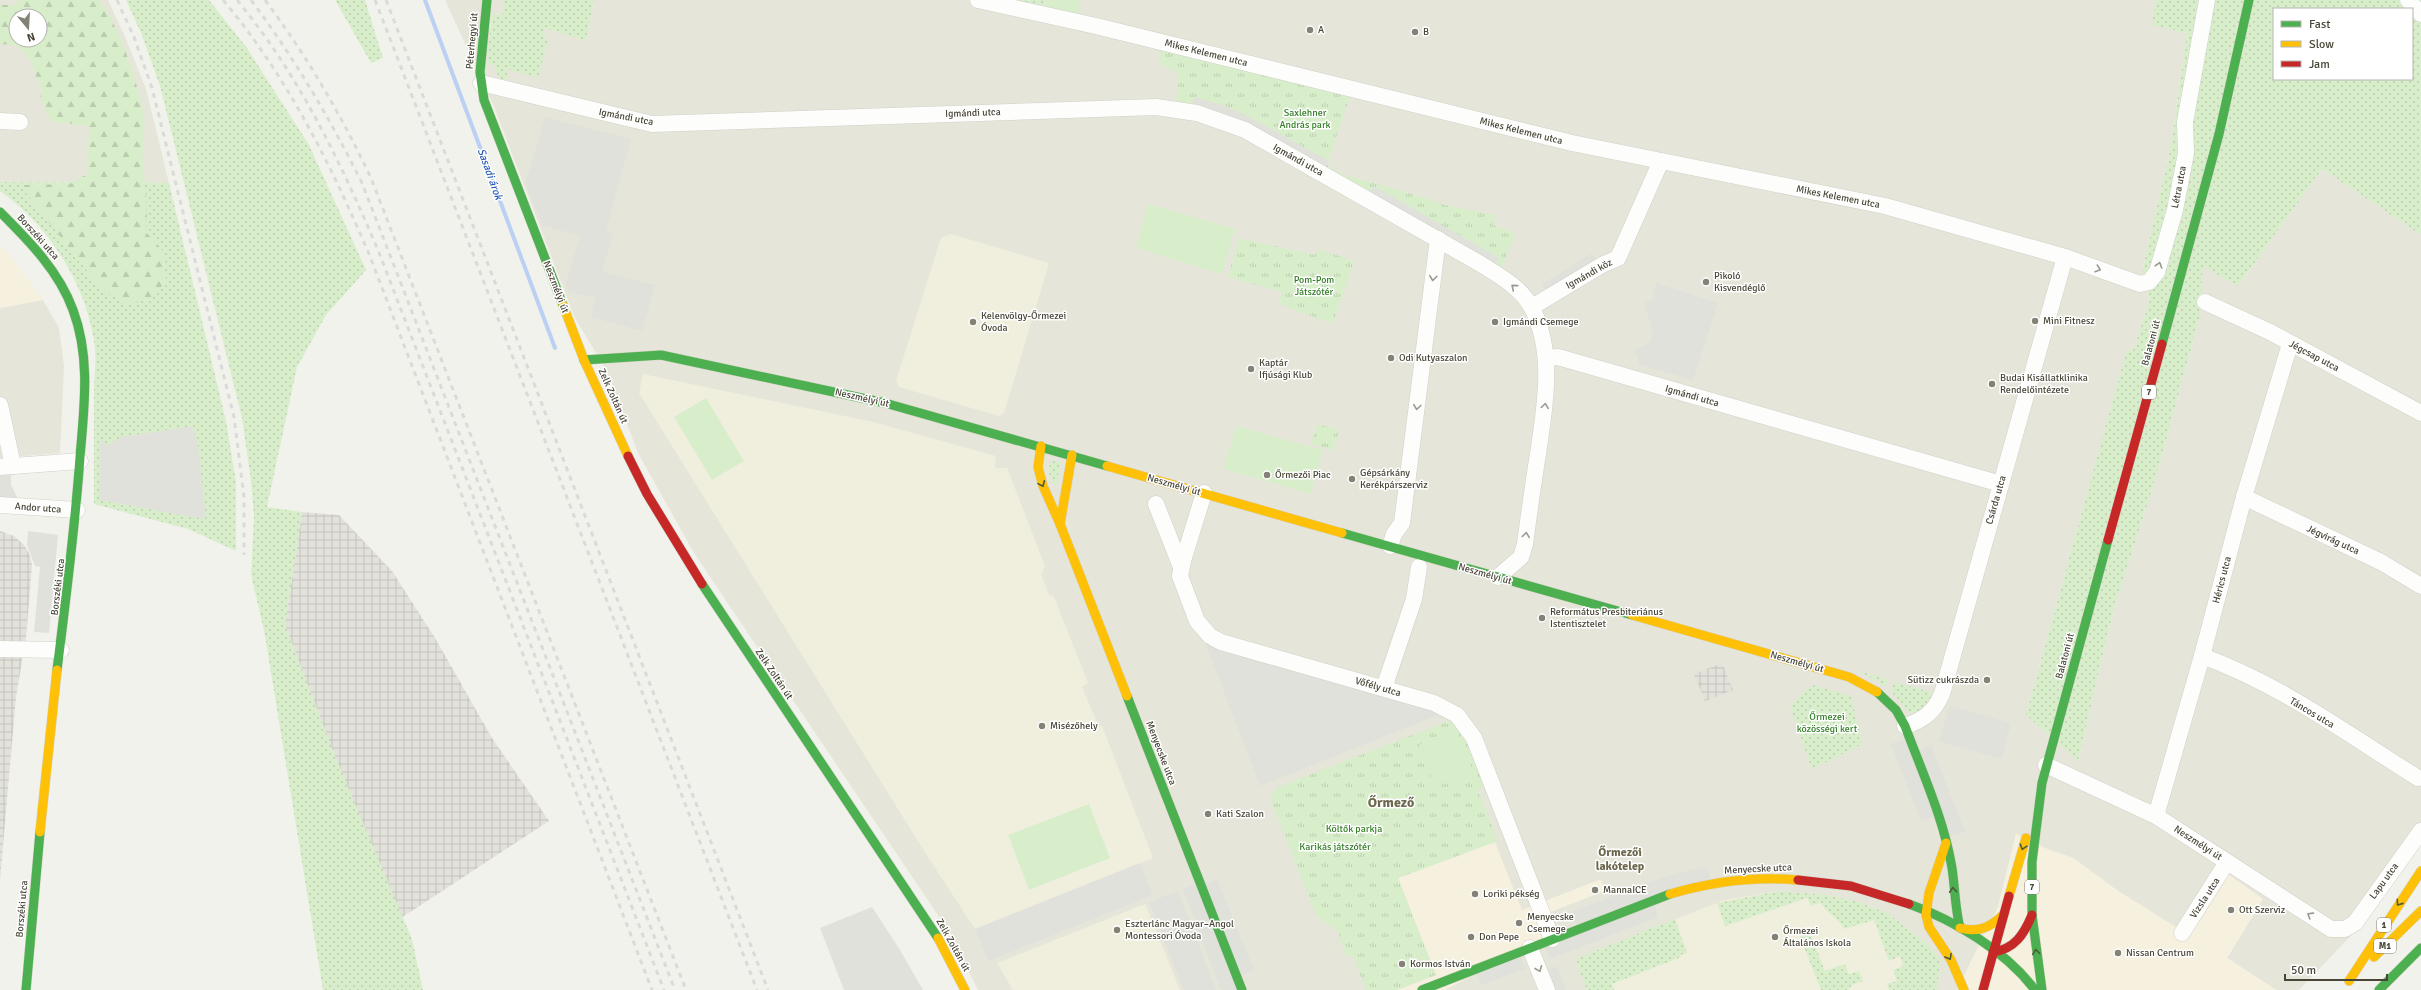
<svg xmlns="http://www.w3.org/2000/svg" width="2421" height="990" viewBox="0 0 2421 990" font-family="Signika,sans-serif">
<defs>
<pattern id="industrial-grid" width="8" height="8" patternUnits="userSpaceOnUse"><rect width="8" height="8" fill="#e2e1da"/><path d="M0 4h8M4 0v8" fill="none" stroke="#c3c2bc"/></pattern>
<pattern id="grass-dots" width="8" height="8" patternUnits="userSpaceOnUse"><rect width="8" height="8" fill="#d8eecb"/><path d="M2 2h.1M6 6h.1" fill="none" stroke="#bbcdaf" stroke-width="1.8" stroke-linecap="round"/></pattern>
<pattern id="forest-firs" width="22" height="20" patternUnits="userSpaceOnUse"><rect width="22" height="20" fill="#d8eecb"/><path d="M5 1l3.5 6h-7zM16 11l3.5 6h-7z" fill="#bbcdaf"/></pattern>
<pattern id="park-tufts" width="24" height="20" patternUnits="userSpaceOnUse"><rect width="24" height="20" fill="#d8eecb"/><path d="M3 7l-1-3M5 7V3M7 7l1-3M15 17l-1-3M17 17v-4M19 17l1-3" fill="none" stroke="#bbcdaf"/></pattern>
</defs>
<rect width="100%" height="100%" fill="#f2f2ec"/>
<!-- residential -->
<g fill="#e6e5d9" fill-rule="evenodd">
<path d="M0,0H108L126,39L146,89L169,183L0,182ZM16,16H40V40H16Z"/>
<polygon points="445,0 504,0 502,15 493,14 489,28 548,39 543,38 545,28 586,41 594,0 979,0 1042,14 1045,0 2156,0 2153,25 2187,33 2170,151 2141,276 2150,300 2133,351 2127,350 2026,715 2078,761 2112,615 2157,473 2200,315 2203,266 2239,285 2322,169 2421,235 2421,841 2365,921 2299,990 2276,990 2227,958 2263,899 2189,936 2118,891 2073,858 2049,850 2016,834 1998,907 1957,990 978,990 948,930 694,553 638,453 607,371 575,318 494,107"/>
<polygon points="43,300 59,328 64,366 60,453 0,458 0,308"/>
</g>
<!-- commercial -->
<g fill="#f5f1de">
<polygon points="0,245 12,258 43,300 0,308"/>
<polygon points="2016,834 2049,850 2073,858 2118,891 2189,935 2228,874 2263,899 2227,958 2276,990 1957,990 1998,907"/>
<polygon points="1495,842 1522,910 1601,879 1605,891 1535,918 1543,938 1445,990 1397,990 1436,975 1398,878"/>
</g>
<!-- industrial -->
<g fill="url(#industrial-grid)">
<polygon points="302,512 339,515 392,571 435,638 492,738 549,821 401,918 332,749 285,625"/>
<polygon points="0,531 14,536 24,545 29,553 32,565 26,638 16,697 0,880"/>
<polygon points="1722,663 1733,690 1705,701 1694,674"/>
</g>
<!-- education -->
<g fill="#f0efde">
<polygon points="951,234 1049,263 1004,413 999,416 899,387 896,381 941,238"/>
<polygon points="643,374 873,422 996,456 995,468 1007,468 1045,566 1041,574 1049,595 1054,597 1088,683 1082,687 1099,727 1102,726 1153,858 975,929 926,854 639,393"/>
<polygon points="1779,891 1827,895 1859,902 1889,914 1909,929 1940,965 1937,990 1587,990 1575,959 1724,900"/>
<polygon points="1145,904 1180,990 1013,990 997,963"/>
</g>
<!-- grass -->
<g fill="url(#grass-dots)" fill-rule="evenodd">
<polygon points="126,0 209,0 247,48 309,145 366,270 326,315 297,367 267,507 302,512 285,625 332,749 412,939 423,990 323,990 264,630 251,575 254,516 251,481 242,418 160,86 141,33"/>
<polygon points="335,0 365,0 383,58 371,63"/>
<polygon points="504,0 594,0 586,41 545,28 544,38 548,39 538,78 508,69 507,80 499,78 494,65 487,63 492,14 502,15"/>
<polygon points="979,0 1045,0 1042,14"/>
<path d="M2156,0H2421V235L2322,169L2238,286L2203,266L2200,315L2157,473L2112,615L2078,761L2026,715L2127,349L2133,351L2150,300L2141,276L2170,151L2187,33L2152,25ZM2274,9H2412V79H2274Z"/>
<path d="M0,182L169,183L226,421L236,482V551L188,529L94,504C94,467 94,430 94,392C94,376 97,357 94,341C85,282 48,225 0,191Z"/>
<polygon points="1053,461 1061,462 1056,486 1052,483 1048,468"/>
<polygon points="1856,670 1888,680 1886,686"/>
<polygon points="1894,682 1934,693 1931,702 1916,713 1907,711 1891,691"/>
<polygon points="1812,685 1851,696 1862,744 1812,769 1790,706"/>
<path d="M1779,891L1827,895L1859,902L1889,914L1928,945L1938,957L1940,965L1937,990H1889L1887,984L1897,981L1893,970L1903,966L1900,956L1889,961L1874,920L1844,929C1838,917 1828,915 1821,903L1811,906L1807,898L1725,926L1717,903Z"/>
<polygon points="1675,919 1687,953 1680,955 1681,957 1612,984 1614,990 1587,990 1575,959"/>
<polygon points="1809,931 1825,971 1845,964 1849,974 1859,971 1863,981 1852,985 1848,990 1821,990 1799,934"/>
</g>
<!-- forest -->
<path fill="url(#forest-firs)" fill-rule="evenodd" d="M18,0H99C120,27 138,83 144,116C146,131 141,147 143,162C145,186 148,208 146,232L163,251L166,280L152,299L128,304L102,290L26,193L23,185L70,184L87,174L89,126L51,121L40,98L41,89L29,58L16,45L0,44V5H16ZM16,16H40V40H16Z"/>
<!-- park -->
<g fill="url(#park-tufts)">
<polygon points="1160,47 1351,93 1327,165 1344,175 1400,190 1445,205 1496,215 1493,225 1516,234 1500,271 1182,105 1176,99 1178,82 1176,72 1159,62"/>
<polygon points="1239,238 1315,255 1318,249 1354,261 1333,324 1279,304 1282,292 1228,277"/>
<polygon points="1317,424 1339,430 1333,450 1311,444"/>
<polygon points="1451,720 1460,724 1488,785 1478,790 1498,841 1398,878 1436,975 1397,990 1366,990 1352,954 1346,957 1338,932 1316,915 1271,801 1273,792 1278,787"/>
</g>
<!-- pitch -->
<g fill="#d8eecb">
<polygon points="1046,0 1081,0 1078,16 1044,8"/>
<polygon points="1149,204 1235,229 1222,274 1136,248"/>
<polygon points="706,398 744,461 712,480 674,417"/>
<polygon points="1236,426 1323,450 1311,494 1224,469"/>
<polygon points="1457,731 1473,773 1435,787 1419,745"/>
<polygon points="1089,804 1110,858 1029,890 1008,835"/>
</g>
<!-- parking -->
<g fill="#e1e1db">
<polygon points="1194,97 1226,106 1257,121 1329,161 1327,165 1322,174 1190,112"/>
<polygon points="545,117 631,139 606,231 613,234 602,272 655,285 642,331 591,317 595,298 569,292 566,283 580,236 542,225 526,182"/>
<polygon points="1374,186 1499,258 1492,271 1367,199"/>
<polygon points="1591,254 1598,260 1550,296 1542,284"/>
<polygon points="1656,283 1718,303 1693,380 1640,365 1634,349 1649,343 1653,334 1644,303 1654,299 1653,295"/>
<polygon points="192,426 198,446 206,518 199,518 99,500 100,440 108,445 121,437"/>
<polygon points="11,473 11,485 19,501 0,500 0,474"/>
<polygon points="28,531 58,535 49,633 34,632 40,567 35,566 27,545"/>
<polygon points="1197,621 1210,636 1451,710 1260,786"/>
<polygon points="1950,706 2011,723 2002,759 1939,741"/>
<polygon points="1909,737 1915,751 1931,745 1965,832 1945,838 1938,815 1921,821 1891,744"/>
<polygon points="1140,863 1153,895 988,961 975,929"/>
<polygon points="1708,867 1711,884 1653,900 1658,917 1550,959 1544,942 1578,929 1572,912 1646,883 1677,873"/>
<polygon points="1217,879 1254,970 1237,977 1242,990 1221,990 1183,889 1199,883 1200,886"/>
<polygon points="1178,891 1216,990 1184,990 1149,902"/>
<polygon points="872,907 900,950 923,990 844,990 820,928"/>
<polygon points="1519,952 1525,969 1481,985 1475,969"/>
<polygon points="1557,966 1566,990 1547,990 1540,973"/>
</g>
<g fill="none" stroke-linecap="round" stroke-linejoin="round">
<!-- stream -->
<polyline stroke="#bbd0f2" stroke-width="4" points="425,0 555,348"/>
<defs>
<g id="street">
<polyline points="978,0 1096,26 1572,143 1885,206 2065,257 2140,284 2149,282 2157,272 2175,210 2186,153 2185,122 2207,0"/>
<polyline points="2408,0 2421,14"/>
<path d="M481,83L652,124L1156,107L1197,113L1245,130L1479,263C1498,275 1521,287 1532,308C1555,354 1545,405 1538,454C1533,484 1529,514 1525,544L1521,557L1498,577"/>
<polyline points="0,121 20,122"/>
<polyline points="2205,302 2270,332 2421,413"/>
<polyline points="1532,307 1602,265 1618,258 1661,161"/>
<polyline points="1546,358 1558,357 2001,484"/>
<polyline points="0,405 13,466"/>
<polyline points="0,467 80,461"/>
<polyline points="1204,493 1183,561 1180,576 1197,621 1210,636 1221,642 1434,703 1457,715 1474,738 1552,939"/>
<polyline points="2244,497 2381,562 2421,586"/>
<polyline points="1156,504 1181,567"/>
<polyline points="0,505 77,510"/>
<polyline points="1390,546 1394,534 1402,523 1438,239"/>
<polyline points="0,649 61,650"/>
<path d="M2202,656C2280,684 2349,735 2418,778"/>
<polyline points="1384,688 1414,599 1419,567"/>
<path d="M1905,726C1924,720 1934,712 1942,694L2065,257"/>
<polyline points="2046,765 2156,816 2331,929 2345,929 2355,923 2421,831"/>
<polyline points="2156,816 2202,656 2244,497 2290,344"/>
<polyline points="2182,933 2227,862"/>
<polyline points="1530,948 1547,990"/>
</g>
<g id="fast">
<polyline points="487,0 480,72 484,100 563,305"/>
<path d="M0,212C29,241 59,271 73,310C91,358 84,408 80,457C75,528 66,599 57,670"/>
<polyline points="2162,344 2219,134 2249,0"/>
<polyline points="584,360 661,355 885,403 1107,466"/>
<polyline points="1342,533 1632,615"/>
<polyline points="702,584 938,938"/>
<path d="M1877,692L1896,710L1905,726C1922,772 1944,819 1952,868C1955,888 1955,908 1960,928"/>
<polyline points="1127,696 1242,990"/>
<path d="M1909,904C1954,920 2006,951 2035,990"/>
<polyline points="26,990 40,832"/>
<polyline points="1422,990 1670,894"/>
<polyline points="2042,990 2032,915 2032,862 2042,783 2108,540"/>
<polyline points="2379,990 2421,948"/>
</g>
<g id="slow">
<polyline points="563,305 584,360 628,456"/>
<polyline points="1041,446 1038,467 1043,486 1060,524 1127,696"/>
<polyline points="1107,466 1342,533"/>
<polyline points="1060,524 1072,455"/>
<polyline points="1632,615 1849,677 1877,692"/>
<polyline points="40,832 57,670"/>
<polyline points="1946,843 1929,893 1926,915 1929,927 1951,960 1964,990"/>
<path d="M1670,894C1711,882 1755,876 1798,880"/>
<polyline points="2009,896 2026,838"/>
<path d="M1960,928C1979,933 1991,927 2004,914"/>
<polyline points="938,938 965,990"/>
<polyline points="2374,957 2421,911"/>
<polyline points="2349,981 2421,871"/>
</g>
<g id="jam">
<polyline points="628,456 647,494 702,584"/>
<polyline points="2108,540 2162,344"/>
<polyline points="1798,880 1851,886 1909,904"/>
<path d="M1993,952C2015,949 2024,934 2032,915"/>
<polyline points="1983,990 2009,896"/>
</g>
</defs>
<!-- street casing -->
<use href="#street" stroke="#d0d0c9" stroke-width="17"/>
<!-- fast casing -->
<use href="#fast" stroke="#d3d2c4" stroke-width="10"/>
<!-- slow casing -->
<use href="#slow" stroke="#d3d2c4" stroke-width="10"/>
<!-- jam casing -->
<use href="#jam" stroke="#d3d2c4" stroke-width="10"/>
<!-- street -->
<use href="#street" stroke="#fdfdfc" stroke-width="16"/>
<!-- fast -->
<use href="#fast" stroke="#4caf50" stroke-width="9"/>
<!-- slow -->
<use href="#slow" stroke="#ffc107" stroke-width="9"/>
<!-- jam -->
<use href="#jam" stroke="#c62828" stroke-width="9"/>
<!-- rail -->
<g stroke="#dadad9" stroke-width="3" stroke-dasharray="5 5" stroke-linecap="butt">
<polyline points="117,0 134,37 152,88 234,417 244,497 244,555"/>
<path d="M223,0C287,76 330,163 369,254L652,990"/>
<path d="M237,0C299,75 340,161 378,250L664,990"/>
<path d="M251,0C295,59 329,117 362,183L675,990"/>
<path d="M265,0C307,56 341,115 371,178L686,990"/>
<polyline points="375,0 757,990"/>
<polyline points="386,0 768,990"/>
</g>
</g>
<!-- one-way arrows -->
<defs><path id="oneway-chevron" d="M-2-3.5L2.5 0L-2 3.5" fill="none" stroke-width="1.6" stroke-linecap="round" stroke-linejoin="round"/></defs>
<g stroke="#9a9890">
<use href="#oneway-chevron" transform="translate(2159 265) rotate(-73)"/>
<use href="#oneway-chevron" transform="translate(2098 269) rotate(19)"/>
<use href="#oneway-chevron" transform="translate(1433 278) rotate(97)"/>
<use href="#oneway-chevron" transform="translate(1514 287) rotate(-140)"/>
<use href="#oneway-chevron" transform="translate(1545 406) rotate(-82)"/>
<use href="#oneway-chevron" transform="translate(1417 407) rotate(97)"/>
<use href="#oneway-chevron" transform="translate(1526 535) rotate(-82)"/>
<use href="#oneway-chevron" transform="translate(2310 915) rotate(-148)"/>
<use href="#oneway-chevron" transform="translate(1539 969) rotate(68)"/>
</g>
<g stroke="#4a5b3c">
<use href="#oneway-chevron" transform="translate(1042 484) rotate(66)"/>
<use href="#oneway-chevron" transform="translate(2023 847) rotate(107)"/>
<use href="#oneway-chevron" transform="translate(1953 890) rotate(-94)"/>
<use href="#oneway-chevron" transform="translate(2399 903) rotate(125)"/>
<use href="#oneway-chevron" transform="translate(2036 952) rotate(-97)"/>
<use href="#oneway-chevron" transform="translate(1949 957) rotate(61)"/>
</g>
<!-- markers -->
<g fill="#848276" stroke="#fff" stroke-width="1.5">
<circle cx="1310" cy="30" r="4"/>
<circle cx="1415" cy="32" r="4"/>
<circle cx="1706" cy="282" r="4"/>
<circle cx="2035" cy="321" r="4"/>
<circle cx="973" cy="322" r="4"/>
<circle cx="1495" cy="322" r="4"/>
<circle cx="1391" cy="358" r="4"/>
<circle cx="1251" cy="369" r="4"/>
<circle cx="1992" cy="384" r="4"/>
<circle cx="1267" cy="475" r="4"/>
<circle cx="1352" cy="479" r="4"/>
<circle cx="1542" cy="618" r="4"/>
<circle cx="1987" cy="680" r="4"/>
<circle cx="1042" cy="726" r="4"/>
<circle cx="1208" cy="814" r="4"/>
<circle cx="1595" cy="890" r="4"/>
<circle cx="1475" cy="894" r="4"/>
<circle cx="2231" cy="910" r="4"/>
<circle cx="1519" cy="923" r="4"/>
<circle cx="1117" cy="930" r="4"/>
<circle cx="1471" cy="937" r="4"/>
<circle cx="1775" cy="937" r="4"/>
<circle cx="2118" cy="953" r="4"/>
<circle cx="1402" cy="964" r="4"/>
</g>
<g text-anchor="middle" dominant-baseline="central" stroke-width="3" stroke-linejoin="round" paint-order="stroke">
<!-- shield labels -->
<g fill="#fff" stroke="#807e73" stroke-width="1">
<rect x="2142" y="385" width="14" height="14" rx="3"/>
<rect x="2025" y="880" width="14" height="14" rx="3"/>
<rect x="2377" y="918" width="14" height="14" rx="3"/>
<rect x="2374" y="939" width="22" height="14" rx="3"/>
</g>
<g font-size="9" font-weight="bold" fill="#494637">
<text x="2149" y="392">7</text>
<text x="2032" y="887">7</text>
<text x="2384" y="925">1</text>
<text x="2385" y="946">M1</text>
</g>
<!-- poi labels -->
<g font-size="10" fill="#494637" stroke="#fff" text-anchor="start">
<text x="1318" y="30">A</text>
<text x="1423" y="32">B</text>
<text x="1714" y="276">Pikoló<tspan x="1714" dy="12">Kisvendéglő</tspan></text>
<text x="981" y="316">Kelenvölgy-Őrmezei<tspan x="981" dy="12">Óvoda</tspan></text>
<text x="2043" y="321">Mini Fitnesz</text>
<text x="1503" y="322">Igmándi Csemege</text>
<text x="1399" y="358">Odi Kutyaszalon</text>
<text x="1259" y="363">Kaptár<tspan x="1259" dy="12">Ifjúsági Klub</tspan></text>
<text x="2000" y="378">Budai Kisállatklinika<tspan x="2000" dy="12">Rendelőintézete</tspan></text>
<text x="1360" y="473">Gépsárkány<tspan x="1360" dy="12">Kerékpárszerviz</tspan></text>
<text x="1275" y="475">Őrmezői Piac</text>
<text x="1550" y="612">Református Presbiteriánus<tspan x="1550" dy="12">Istentisztelet</tspan></text>
<text x="1979" y="680" text-anchor="end">Sütizz cukrászda</text>
<text x="1050" y="726">Misézőhely</text>
<text x="1216" y="814">Kati Szalon</text>
<text x="1603" y="890">MannaICE</text>
<text x="1483" y="894">Loriki pékség</text>
<text x="2239" y="910">Ott Szerviz</text>
<text x="1527" y="917">Menyecske<tspan x="1527" dy="12">Csemege</tspan></text>
<text x="1125" y="924">Eszterlánc Magyar–Angol<tspan x="1125" dy="12">Montessori Óvoda</tspan></text>
<text x="1783" y="931">Őrmezei<tspan x="1783" dy="12">Általános Iskola</tspan></text>
<text x="1479" y="937">Don Pepe</text>
<text x="2126" y="953">Nissan Centrum</text>
<text x="1410" y="964">Kormos István</text>
</g>
<!-- street labels -->
<g font-size="10" fill="#494637" stroke="#fff">
<text transform="translate(472 41) rotate(-85)">Péterhegyi út</text>
<text transform="translate(1206 53) rotate(14)">Mikes Kelemen utca</text>
<text transform="translate(973 113) rotate(-2)">Igmándi utca</text>
<text transform="translate(626 117) rotate(11)">Igmándi utca</text>
<text transform="translate(1521 131) rotate(14)">Mikes Kelemen utca</text>
<text transform="translate(1298 160) rotate(29)">Igmándi utca</text>
<text transform="translate(2179 187) rotate(-79)">Létra utca</text>
<text transform="translate(1838 197) rotate(11)">Mikes Kelemen utca</text>
<text transform="translate(38 237) rotate(48)">Borszéki utca</text>
<text transform="translate(1589 274) rotate(-29)">Igmándi köz</text>
<text transform="translate(556 287) rotate(69)">Neszmélyi út</text>
<text transform="translate(2151 343) rotate(-75)">Balatoni út</text>
<text transform="translate(2314 356) rotate(28)">Jégcsap utca</text>
<text transform="translate(613 396) rotate(66)">Zelk Zoltán út</text>
<text transform="translate(1692 396) rotate(16)">Igmándi utca</text>
<text transform="translate(862 398) rotate(13)">Neszmélyi út</text>
<text transform="translate(1174 485) rotate(16)">Neszmélyi út</text>
<text transform="translate(1996 500) rotate(-74)">Csárda utca</text>
<text transform="translate(38 508) rotate(4)">Andor utca</text>
<text transform="translate(2333 540) rotate(25)">Jégvirág utca</text>
<text transform="translate(1485 574) rotate(16)">Neszmélyi út</text>
<text transform="translate(2222 580) rotate(-75)">Hérics utca</text>
<text transform="translate(58 587) rotate(-83)">Borszéki utca</text>
<text transform="translate(2065 656) rotate(-75)">Balatoni út</text>
<text transform="translate(1797 662) rotate(16)">Neszmélyi út</text>
<text transform="translate(774 674) rotate(56)">Zelk Zoltán út</text>
<text transform="translate(1378 687) rotate(16)">Vőfély utca</text>
<text transform="translate(2312 713) rotate(31)">Táncos utca</text>
<text transform="translate(1161 753) rotate(69)">Menyecske utca</text>
<text transform="translate(2198 843) rotate(33)">Neszmélyi út</text>
<text transform="translate(1758 869) rotate(-3)">Menyecske utca</text>
<text transform="translate(2384 881) rotate(-54)">Lapu utca</text>
<text transform="translate(2205 898) rotate(-57)">Vizsla utca</text>
<text transform="translate(22 909) rotate(-85)">Borszéki utca</text>
<text transform="translate(953 945) rotate(61)">Zelk Zoltán út</text>
</g>
<!-- park labels -->
<g font-size="10" fill="#347e27" stroke="#fff">
<text x="1305" y="113">Saxlehner<tspan x="1305" dy="12">András park</tspan></text>
<text x="1314" y="280">Pom-Pom<tspan x="1314" dy="12">Játszótér</tspan></text>
<text x="1827" y="717">Őrmezei<tspan x="1827" dy="12">közösségi kert</tspan></text>
<text x="1354" y="829">Költők parkja</text>
<text x="1335" y="847">Karikás játszótér</text>
</g>
<!-- water labels -->
<g font-size="11" font-style="italic" fill="#2a5dba" stroke="#fff">
<text transform="translate(490 174) rotate(70)">Sasadi árok</text>
</g>
<!-- quarter labels -->
<g font-size="12" font-weight="bold" fill="#6c674d" stroke="#fff">
<text x="1620" y="852">Őrmezői<tspan x="1620" dy="14">lakótelep</tspan></text>
</g>
<!-- district labels -->
<g font-size="14" font-weight="bold" fill="#6c674d" stroke="#fff">
<text x="1391" y="802">Őrmező</text>
</g>
</g>
<!-- legend -->
<rect x="2273" y="8" width="140" height="72" fill="#ffffff" stroke="#b6b5af"/>
<rect x="2281" y="21" width="20" height="6" fill="#4caf50" stroke="#b6b5af"/>
<text x="2309" y="28" font-size="12" fill="#494637">Fast</text>
<rect x="2281" y="41" width="20" height="6" fill="#ffc107" stroke="#b6b5af"/>
<text x="2309" y="48" font-size="12" fill="#494637">Slow</text>
<rect x="2281" y="61" width="20" height="6" fill="#c62828" stroke="#b6b5af"/>
<text x="2309" y="68" font-size="12" fill="#494637">Jam</text>
<!-- north arrow -->
<g transform="translate(28 28) rotate(162)"><circle r="19" fill="#ffffff" stroke="#b6b5af"/>
<path d="M0-3L7 15L0 10L-7 15Z" fill="#848276"/>
<text y="-6" font-size="11" font-weight="bold" text-anchor="middle" fill="#494637">N</text>
</g>
<!-- scale -->
<path d="M2285 974v6h102v-6" fill="none" stroke="#494637" stroke-width="2"/>
<text x="2291" y="974" font-size="12" fill="#494637" stroke="#ffffff" stroke-width="3" paint-order="stroke">50 m</text>
</svg>
